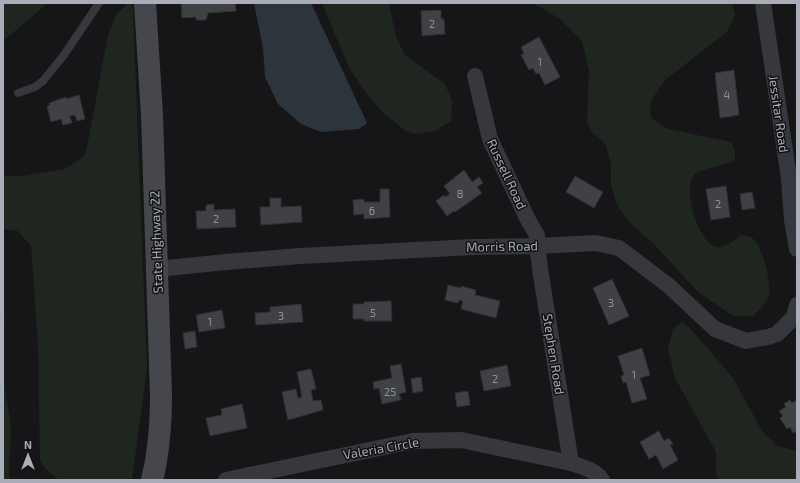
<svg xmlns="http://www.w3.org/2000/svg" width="800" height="483" viewBox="0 0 800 483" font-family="'Exo 2',sans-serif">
<rect width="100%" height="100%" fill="#161618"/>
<!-- green -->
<g fill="#1e261f">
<polygon points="3,3 48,3 3,41"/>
<polygon points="128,3 131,3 133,10 147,368 132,480 59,480 45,468 40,459 38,344 31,246 18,231 3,229 3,175 8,176 22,176 65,169 84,156 87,147 108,35 116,15"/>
<polygon points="322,3 389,3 396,37 405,55 445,84 452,101 451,121 435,131 416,134 406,131 382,112 367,94 349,68"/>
<path d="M533,3H732L735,15L727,32L665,80L652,99L650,109L651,118L668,129L731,142L735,151V161C726,164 703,169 696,173C680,183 698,245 717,247C726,248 735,240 741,235C744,236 748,236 751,237C762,244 771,281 769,293C768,303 759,309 753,316H733L698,292L655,245L631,224L617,205L611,186V165L606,145L592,132L587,122L589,71L582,41L560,19Z"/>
<polygon points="3,306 5,312 3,374 11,427 9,474 11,480 3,480"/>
<polygon points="682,322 692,330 733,378 762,431 778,446 797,451 797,480 719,480 716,472 716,452 675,378 668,349 673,329"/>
</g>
<!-- water -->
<polygon fill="#2c353c" points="254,3 311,3 367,123 359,129 321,132 301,124 278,104 265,77 263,48"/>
<!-- building -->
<g fill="#404145" stroke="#303034">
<polygon points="181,3 235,3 236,11 208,13 206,20 196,20 196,17 182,18"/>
<polygon points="441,10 441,19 444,19 445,34 422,36 421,11"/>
<polygon points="539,37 560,77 545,85 539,73 536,74 533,68 529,70 521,55 524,54 521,47"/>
<polygon points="734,70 739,115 720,118 715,73"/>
<polygon points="79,95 85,119 77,121 75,115 70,116 72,123 63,125 61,119 51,122 47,106 50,105 49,103 66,97 66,99"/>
<polygon points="464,170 472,182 479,177 483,183 477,187 482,193 455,212 454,211 447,216 436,201 444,195 445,197 450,194 444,186"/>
<polygon points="575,176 603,192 594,208 566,192"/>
<polygon points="726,186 730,217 711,220 706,189"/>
<polygon points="380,189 389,189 390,217 364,219 364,214 354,215 353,200 364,199 364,202 380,202"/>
<polygon points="752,192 755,208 742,210 740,194"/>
<polygon points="270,198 281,198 281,207 301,206 302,222 261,225 260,207 270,207"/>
<polygon points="214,204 214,210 235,209 236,227 197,229 196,211 206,211 206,205"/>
<polygon points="612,279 629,316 609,325 593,288"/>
<polygon points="448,285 461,288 461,286 476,290 475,295 500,301 496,318 461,309 463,301 459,300 458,303 445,300"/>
<polygon points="391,301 392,321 364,321 364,319 353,319 353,304 364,304 364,302"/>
<polygon points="301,304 303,322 256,325 255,313 270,312 270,307"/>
<polygon points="222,310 225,328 199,332 196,315"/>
<polygon points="195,331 197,347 185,349 183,333"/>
<polygon points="642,348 650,375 640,378 647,399 632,403 626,382 623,383 621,376 624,375 618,356"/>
<polygon points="401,364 406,392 399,394 401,400 382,404 379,388 374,389 373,382 392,378 390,366"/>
<polygon points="507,365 511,386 484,391 480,371"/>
<polygon points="311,369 316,389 311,390 313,401 321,400 323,410 288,420 282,392 296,389 298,398 302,397 297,372"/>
<polygon points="421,377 423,391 413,393 411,379"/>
<polygon points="468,391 470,405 457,407 455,393"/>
<polygon points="790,400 792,403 797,400 797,431 793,433 790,427 787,429 780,418 783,416 779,411 786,407 784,404"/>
<polygon points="242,404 247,428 210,436 206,418 222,415 221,409"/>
<polygon points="659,431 664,441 669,438 673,444 670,445 678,460 663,469 656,455 649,459 640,442"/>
</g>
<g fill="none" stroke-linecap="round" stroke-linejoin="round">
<!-- service -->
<polyline stroke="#37383d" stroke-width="8" points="18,93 35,87 43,81 64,55 99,3"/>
<!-- minor -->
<g stroke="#37383d" stroke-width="16">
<polyline points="763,3 789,178 792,220 797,249"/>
<polyline points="475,76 490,139 527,218 537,235 537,246 541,275 571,463"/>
<polyline points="157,269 226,262 300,256 473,247 537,246 596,243 619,248 669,286 715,329 746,341 768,337 777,334 794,317 797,305"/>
<path d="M226,480L413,441L461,440L571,463C582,467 596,470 602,480"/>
</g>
<!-- secondary -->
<path stroke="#45474d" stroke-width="22" d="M145,3L152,115L161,395C161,424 159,452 152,480"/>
</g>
<g text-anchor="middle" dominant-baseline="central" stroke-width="3" stroke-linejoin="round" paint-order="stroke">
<!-- number labels -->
<g font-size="11" fill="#8e929b">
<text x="432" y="23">2</text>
<text x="540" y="61">1</text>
<text x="727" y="94">4</text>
<text x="460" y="193">8</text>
<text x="718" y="203">2</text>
<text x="372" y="210">6</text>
<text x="216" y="218">2</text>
<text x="611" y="302">3</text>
<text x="373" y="312">5</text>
<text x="281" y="315">3</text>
<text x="210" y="321">1</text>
<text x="634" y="374">1</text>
<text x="495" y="378">2</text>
<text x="390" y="391">25</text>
</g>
<!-- street labels -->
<g font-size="13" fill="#a8adb8" stroke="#111113">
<text transform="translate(779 114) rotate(82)">Jessitar Road</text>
<text transform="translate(507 174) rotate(65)">Russell Road</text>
<text transform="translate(156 242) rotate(-92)">State Highway 22</text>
<text transform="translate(502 246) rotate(-1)">Morris Road</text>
<text transform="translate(554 354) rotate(81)">Stephen Road</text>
<text transform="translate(381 448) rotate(-10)">Valeria Circle</text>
</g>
</g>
<!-- border -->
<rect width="800" height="483" fill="none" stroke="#a8adb8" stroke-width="8"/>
<!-- north arrow -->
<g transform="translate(28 455)" stroke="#111113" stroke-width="3" paint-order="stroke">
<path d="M0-3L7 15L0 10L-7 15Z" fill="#a8adb8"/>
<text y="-6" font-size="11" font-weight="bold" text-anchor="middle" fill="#a8adb8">N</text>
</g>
</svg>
